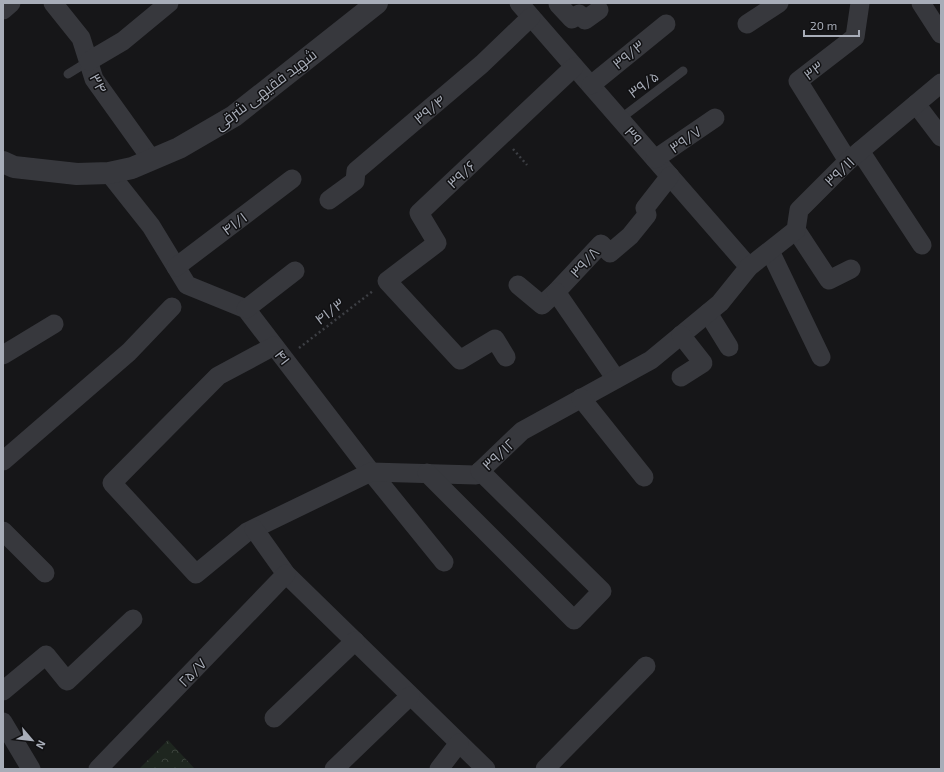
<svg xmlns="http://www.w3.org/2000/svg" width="944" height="772" viewBox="0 0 944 772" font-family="'Exo 2',Cairo,sans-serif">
<defs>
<pattern id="park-crowns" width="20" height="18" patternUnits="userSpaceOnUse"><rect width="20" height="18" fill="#1e261f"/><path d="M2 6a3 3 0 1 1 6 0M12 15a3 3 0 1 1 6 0" fill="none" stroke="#3c433d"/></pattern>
</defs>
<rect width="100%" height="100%" fill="#161618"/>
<!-- park -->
<polygon fill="url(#park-crowns)" points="168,740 195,769 139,769"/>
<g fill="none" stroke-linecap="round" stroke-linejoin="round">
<!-- path -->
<g stroke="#3d3f44" stroke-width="2.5" stroke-dasharray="2 3" stroke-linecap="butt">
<polyline points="513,149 527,165"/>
<polyline points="299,348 373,291"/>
</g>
<!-- service -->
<g stroke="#37383d" stroke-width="9">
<polyline points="68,74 89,61"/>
<polyline points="620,119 683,71"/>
</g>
<!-- minor -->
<g stroke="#37383d" stroke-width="19">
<polyline points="53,3 81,38 94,79 152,160"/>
<polyline points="519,3 749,267"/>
<polyline points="921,3 941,34"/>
<polyline points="558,4 572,19 579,14 585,20 599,10"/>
<polyline points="3,10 11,3"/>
<polyline points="747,24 779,3"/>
<polyline points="89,61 123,41 169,3"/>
<polyline points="591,85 666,24"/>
<polyline points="916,104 941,137"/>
<polyline points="860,151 922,245"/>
<polyline points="655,159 715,118"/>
<polyline points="848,161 798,81 855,37 860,3"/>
<polyline points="109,173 151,226 187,285 246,309 371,472 444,562"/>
<polyline points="329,200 355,181 356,171 482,64 531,17"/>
<polyline points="796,230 829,280 851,269"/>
<polyline points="770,251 821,357"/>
<polyline points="176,267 292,179"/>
<polyline points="518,285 542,305 556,292 601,244 610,253 630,236 647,215 645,208 670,176"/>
<polyline points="556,292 616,379"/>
<polyline points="246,309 295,271"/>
<polyline points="708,313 729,347"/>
<polyline points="274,346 218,376 112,483 196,574 247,532 371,472 476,475 522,431 651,360 720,303 749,267 796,230 799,210 848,161 941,83"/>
<polyline points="3,355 54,324"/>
<polyline points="506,357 495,339 460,360 387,281 437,243 419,213 574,67"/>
<polyline points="681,377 703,363 681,335"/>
<polyline points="581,398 644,477"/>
<polyline points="3,461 129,352 172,307"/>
<polyline points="427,473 574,620 602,591 480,471"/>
<polyline points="254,529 286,574 486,769"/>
<polyline points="3,531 45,573"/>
<polyline points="3,691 46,655 67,681 133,619"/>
<polyline points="274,718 355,641"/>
<polyline points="3,722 31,769"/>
<polyline points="98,769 286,574"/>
<polyline points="334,769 410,696"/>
<polyline points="439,769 459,743"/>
<polyline points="545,769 646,666"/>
</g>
<!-- tertiary -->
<polyline stroke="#37383d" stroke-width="22" points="3,162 14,167 77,174 109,173 132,168 179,148 234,116 377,3"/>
</g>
<g text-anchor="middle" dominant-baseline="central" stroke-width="3" stroke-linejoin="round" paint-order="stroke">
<!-- street labels -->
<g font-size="15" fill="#a8adb8" stroke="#111113">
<text transform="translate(628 54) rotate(-39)">۳۹/۳</text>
<text transform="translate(813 70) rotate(-37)">۳۳</text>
<text transform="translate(99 83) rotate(61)">۳۴</text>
<text transform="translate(643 84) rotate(-37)">۳۹/۵</text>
<text transform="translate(265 89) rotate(-37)">شهید فقیهی شرقی</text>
<text transform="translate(429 109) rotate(-40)">۳۹/۴</text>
<text transform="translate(634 135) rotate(49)">۳۹</text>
<text transform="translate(685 139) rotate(-35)">۳۹/۷</text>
<text transform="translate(839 171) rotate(-44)">۳۹/۱۱</text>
<text transform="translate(461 174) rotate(-43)">۳۹/۶</text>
<text transform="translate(234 223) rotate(-37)">۴۱/۱</text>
<text transform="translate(584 262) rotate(-48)">۳۹/۸</text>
<text transform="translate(329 311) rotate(-37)">۴۱/۳</text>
<text transform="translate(283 357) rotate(52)">۴۱</text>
<text transform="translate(498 454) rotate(-43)">۳۹/۱۲</text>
<text transform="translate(192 672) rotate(-46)">۲۵/۷</text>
</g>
</g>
<!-- border -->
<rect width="944" height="772" fill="none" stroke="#a8adb8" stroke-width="8"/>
<!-- north arrow -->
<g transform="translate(32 740) rotate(118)" stroke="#111113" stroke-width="3" paint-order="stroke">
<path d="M0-3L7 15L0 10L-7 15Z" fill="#a8adb8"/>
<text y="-6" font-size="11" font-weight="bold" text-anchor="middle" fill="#a8adb8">N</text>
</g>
<!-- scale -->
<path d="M804 30v6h55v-6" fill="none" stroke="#a8adb8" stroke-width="2"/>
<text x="810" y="30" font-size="12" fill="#a8adb8" stroke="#111113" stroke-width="3" paint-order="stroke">20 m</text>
</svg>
